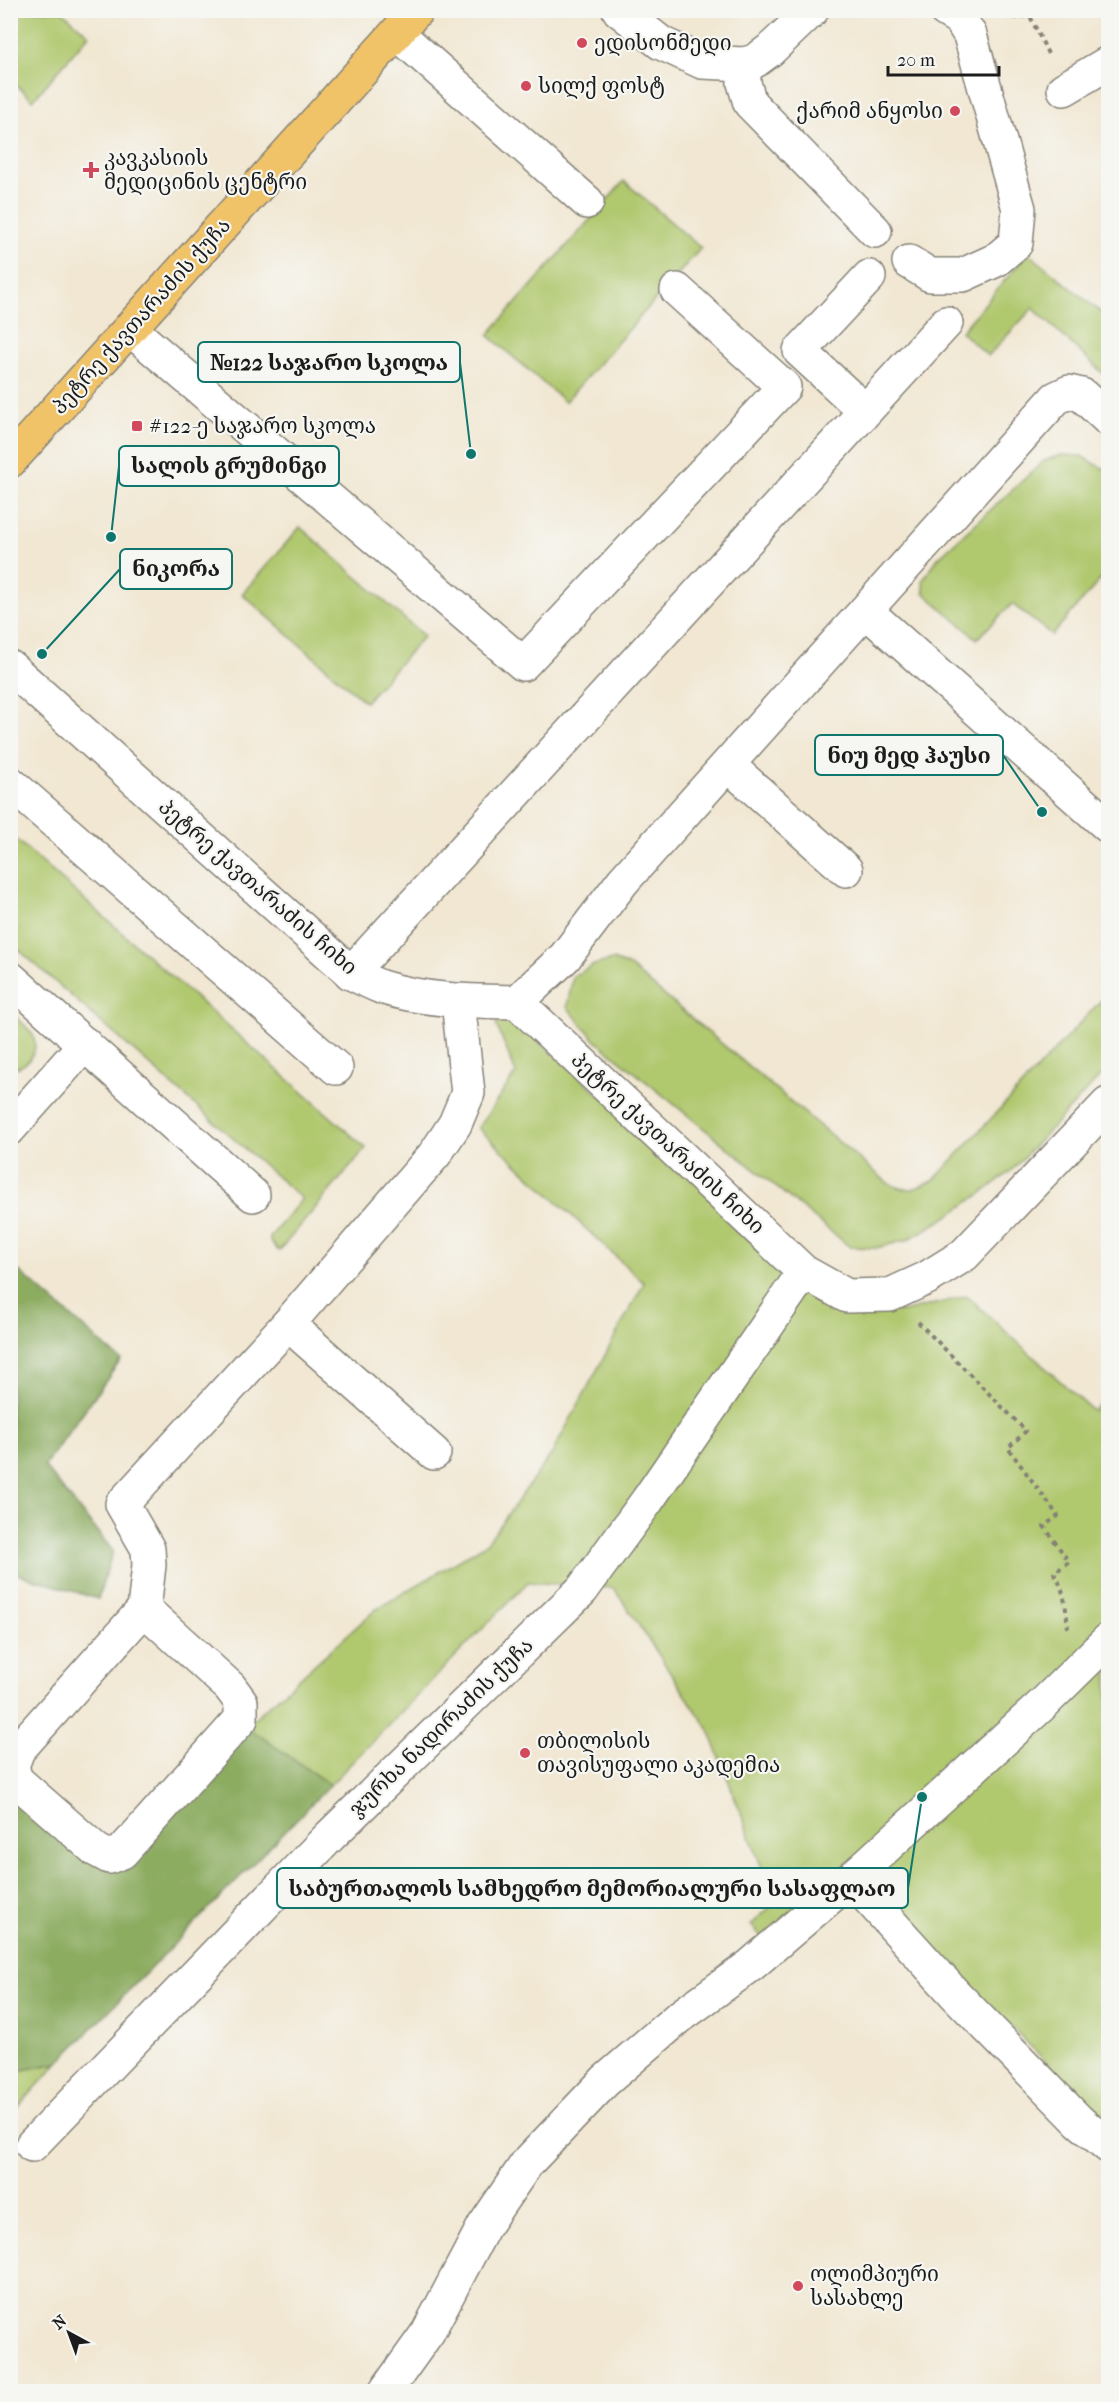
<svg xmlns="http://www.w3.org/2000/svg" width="1119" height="2402" viewBox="0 0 1119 2402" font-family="'IM FELL French Canon','Noto Serif Georgian',serif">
<rect width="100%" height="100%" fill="#f6f6f2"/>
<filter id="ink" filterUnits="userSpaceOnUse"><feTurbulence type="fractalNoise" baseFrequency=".0167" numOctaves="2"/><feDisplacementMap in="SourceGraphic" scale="12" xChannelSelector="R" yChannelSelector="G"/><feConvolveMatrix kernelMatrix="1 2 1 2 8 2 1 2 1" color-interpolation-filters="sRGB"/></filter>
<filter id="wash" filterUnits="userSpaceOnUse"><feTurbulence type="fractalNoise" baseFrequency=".008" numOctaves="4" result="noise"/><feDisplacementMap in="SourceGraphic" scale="24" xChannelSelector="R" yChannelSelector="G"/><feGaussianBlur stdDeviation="1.35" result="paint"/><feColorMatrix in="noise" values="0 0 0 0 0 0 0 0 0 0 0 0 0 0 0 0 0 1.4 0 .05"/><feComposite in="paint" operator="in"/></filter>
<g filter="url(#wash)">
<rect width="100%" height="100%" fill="#f1e7d2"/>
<!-- green -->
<g fill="#b0c86e" stroke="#667245" stroke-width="1.5">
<polygon points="11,10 62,11 89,35 33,100 11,80"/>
<polygon points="624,181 701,248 565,402 488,335"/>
<polygon points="1028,253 1108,318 1108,378 1033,308 988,356 961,332"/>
<polygon points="1061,455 1081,456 1108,471 1108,571 1052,635 1012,604 977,639 924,593 923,580 938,558 1044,461"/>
<polygon points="300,527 424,636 365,702 242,594"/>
<polygon points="11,835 366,1148 279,1251 270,1241 270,1237 302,1199 11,943"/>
<path d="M612,960L629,966L888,1183C908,1193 913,1190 933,1181L1108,993V1068L1012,1170L982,1193L942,1220L907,1240L876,1248L850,1247L596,1041L567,1007L573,976L594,965Z"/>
<path d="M11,1013C18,1020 31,1028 34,1038C39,1053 25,1069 11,1068Z"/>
<polygon points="511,1017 826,1292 903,1312 967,1296 1093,1411 1108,1395 1108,2124 848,1863 765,1941 751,1925 775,1902 709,1730 614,1588 528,1582 330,1785 246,1726 375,1610 486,1544 551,1455 644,1283 478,1128 516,1073 496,1024"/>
<polygon points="58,2063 11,2115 11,2072"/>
</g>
<!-- forest -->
<g fill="#8cac61" stroke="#54643e" stroke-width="1.5">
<polygon points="11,1264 121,1360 44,1466 113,1551 98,1599 11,1572"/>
<polygon points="246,1726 330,1785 58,2063 11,2072 11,1796 86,1861"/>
</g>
</g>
<g filter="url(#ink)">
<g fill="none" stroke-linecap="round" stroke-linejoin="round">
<defs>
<g id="minor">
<polyline points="619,10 661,43 702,62 744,64 755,61 770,50 812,10"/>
<polyline points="397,33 587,202"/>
<polyline points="744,64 744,83 750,103 875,231"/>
<polyline points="1064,89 1108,63"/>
<polyline points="909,262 930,275 963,275 996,260 1016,243 1019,209 970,35 960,19 945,10"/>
<polyline points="130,329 523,664 784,387 677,290"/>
<polyline points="865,411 800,351 869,277"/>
<polyline points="866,611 1108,826"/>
<path d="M10,667L351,973C361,978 371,983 381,987C425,1001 472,1001 517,1002L804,1272L847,1296L890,1295L927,1278L964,1255L1108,1104"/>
<polyline points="728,765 846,870"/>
<polyline points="10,783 336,1068"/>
<polyline points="351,973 946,323"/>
<polyline points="10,978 253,1195"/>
<polyline points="517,1002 565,957 623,881 1056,398 1069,392 1082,395 1108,419"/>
<polyline points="10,1128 85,1044"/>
<polyline points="288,1324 435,1154 455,1124 468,1093 458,1001"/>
<polygon points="144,1609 230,1687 241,1702 241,1719 122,1852 109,1857 96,1850 16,1780 12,1766 18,1750"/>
<polyline points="144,1609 149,1565 148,1549 122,1504 288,1324 434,1453"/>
<polyline points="851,1879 955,1994 1079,2121 1108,2146"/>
<polyline points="32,2145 330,1836 582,1590 647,1501 804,1272"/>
<polyline points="385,2392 428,2332 484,2226 527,2163 605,2081 678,2018 751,1965 851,1879 1043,1704 1108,1640"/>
</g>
<polyline id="major" points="10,461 417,10"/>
</defs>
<!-- minor casing -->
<use href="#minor" stroke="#868277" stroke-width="36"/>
<!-- major casing -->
<use href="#major" stroke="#868277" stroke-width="36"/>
<!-- path -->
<g stroke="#868277" stroke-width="4" stroke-dasharray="4.5 4.5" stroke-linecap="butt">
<polyline points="1010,10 1013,18 1030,16 1049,56"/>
<path d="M918,1322L1026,1431L1008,1448L1058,1516L1044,1526L1069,1562L1054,1573C1065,1590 1066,1609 1068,1628"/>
</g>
<!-- minor -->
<use href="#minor" stroke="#fff" stroke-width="33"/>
<!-- major -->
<use href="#major" stroke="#f1c369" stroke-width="33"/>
</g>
</g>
<!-- markers -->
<g fill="#d1495b" stroke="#f6f6f2" stroke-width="2">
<circle cx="582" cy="43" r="6"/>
<circle cx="526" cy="86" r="6"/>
<circle cx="955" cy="111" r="6"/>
<path d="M88 161h6v6h6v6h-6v6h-6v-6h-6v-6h6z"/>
<rect x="131" y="420" width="12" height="12" rx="3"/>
<circle cx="525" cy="1753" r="6"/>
<circle cx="798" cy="2286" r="6"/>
</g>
<g text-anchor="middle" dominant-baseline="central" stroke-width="4.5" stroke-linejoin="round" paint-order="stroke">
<!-- poi labels -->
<g font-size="21" fill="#1c1c1c" stroke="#f6f6f2" text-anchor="start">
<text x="594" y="43">ედისონმედი</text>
<text x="538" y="86">სილქ ფოსტ</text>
<text x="943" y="111" text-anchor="end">ქარიმ ანყოსი</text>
<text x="104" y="158">კავკასიის<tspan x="104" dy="24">მედიცინის ცენტრი</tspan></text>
<text x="149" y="426">#122-ე საჯარო სკოლა</text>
<text x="537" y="1741">თბილისის<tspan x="537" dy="24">თავისუფალი აკადემია</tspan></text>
<text x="810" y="2274">ოლიმპიური<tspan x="810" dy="24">სასახლე</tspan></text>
</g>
<!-- street labels -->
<g font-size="21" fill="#1c1c1c" stroke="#f6f6f2">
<text transform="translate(141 316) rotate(-48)">პეტრე ქავთარაძის ქუჩა</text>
<text transform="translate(258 887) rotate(41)">პეტრე ქავთარაძის ჩიხი</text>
<text transform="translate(668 1143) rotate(43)">პეტრე ქავთარაძის ჩიხი</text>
<text transform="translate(441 1727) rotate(-44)">ჯურხა ნადირაძის ქუჩა</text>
</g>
</g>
<!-- callouts -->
<path fill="none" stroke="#0f766e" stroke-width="2" d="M471 454L460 362M111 537L119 466M42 654L120 569M1042 812L1003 755M922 1797L908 1888"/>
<g fill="#0f766e" stroke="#f6f6f2" stroke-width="2">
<circle cx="471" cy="454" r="6"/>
<circle cx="111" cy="537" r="6"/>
<circle cx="42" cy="654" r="6"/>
<circle cx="1042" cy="812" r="6"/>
<circle cx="922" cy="1797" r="6"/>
</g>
<g fill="#f6f6f2" stroke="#0f766e" stroke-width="2">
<rect x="198" y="342" width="262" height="40" rx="6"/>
<rect x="119" y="446" width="220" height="40" rx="6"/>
<rect x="120" y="549" width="112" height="40" rx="6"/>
<rect x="815" y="735" width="188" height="40" rx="6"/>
<rect x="277" y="1868" width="631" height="40" rx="6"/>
</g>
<g font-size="22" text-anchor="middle" font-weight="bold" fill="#1c1c1c">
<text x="329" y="370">№122 საჯარო სკოლა</text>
<text x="229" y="473">სალის გრუმინგი</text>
<text x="176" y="576">ნიკორა</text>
<text x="909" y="763">ნიუ მედ ჰაუსი</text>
<text x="592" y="1896">საბურთალოს სამხედრო მემორიალური სასაფლაო</text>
</g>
<!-- margin -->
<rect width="1119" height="2402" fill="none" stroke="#f6f6f2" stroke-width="36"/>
<!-- north arrow -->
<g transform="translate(69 2333) rotate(319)" stroke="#f6f6f2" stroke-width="4.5" paint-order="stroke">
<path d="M0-4.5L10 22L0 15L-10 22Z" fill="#1c1c1c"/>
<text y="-9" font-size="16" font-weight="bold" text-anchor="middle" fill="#1c1c1c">N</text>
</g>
<!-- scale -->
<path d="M888 66v9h111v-9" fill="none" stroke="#1c1c1c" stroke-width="3"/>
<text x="897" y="66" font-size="18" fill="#1c1c1c" stroke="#f6f6f2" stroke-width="4.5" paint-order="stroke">20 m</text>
</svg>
